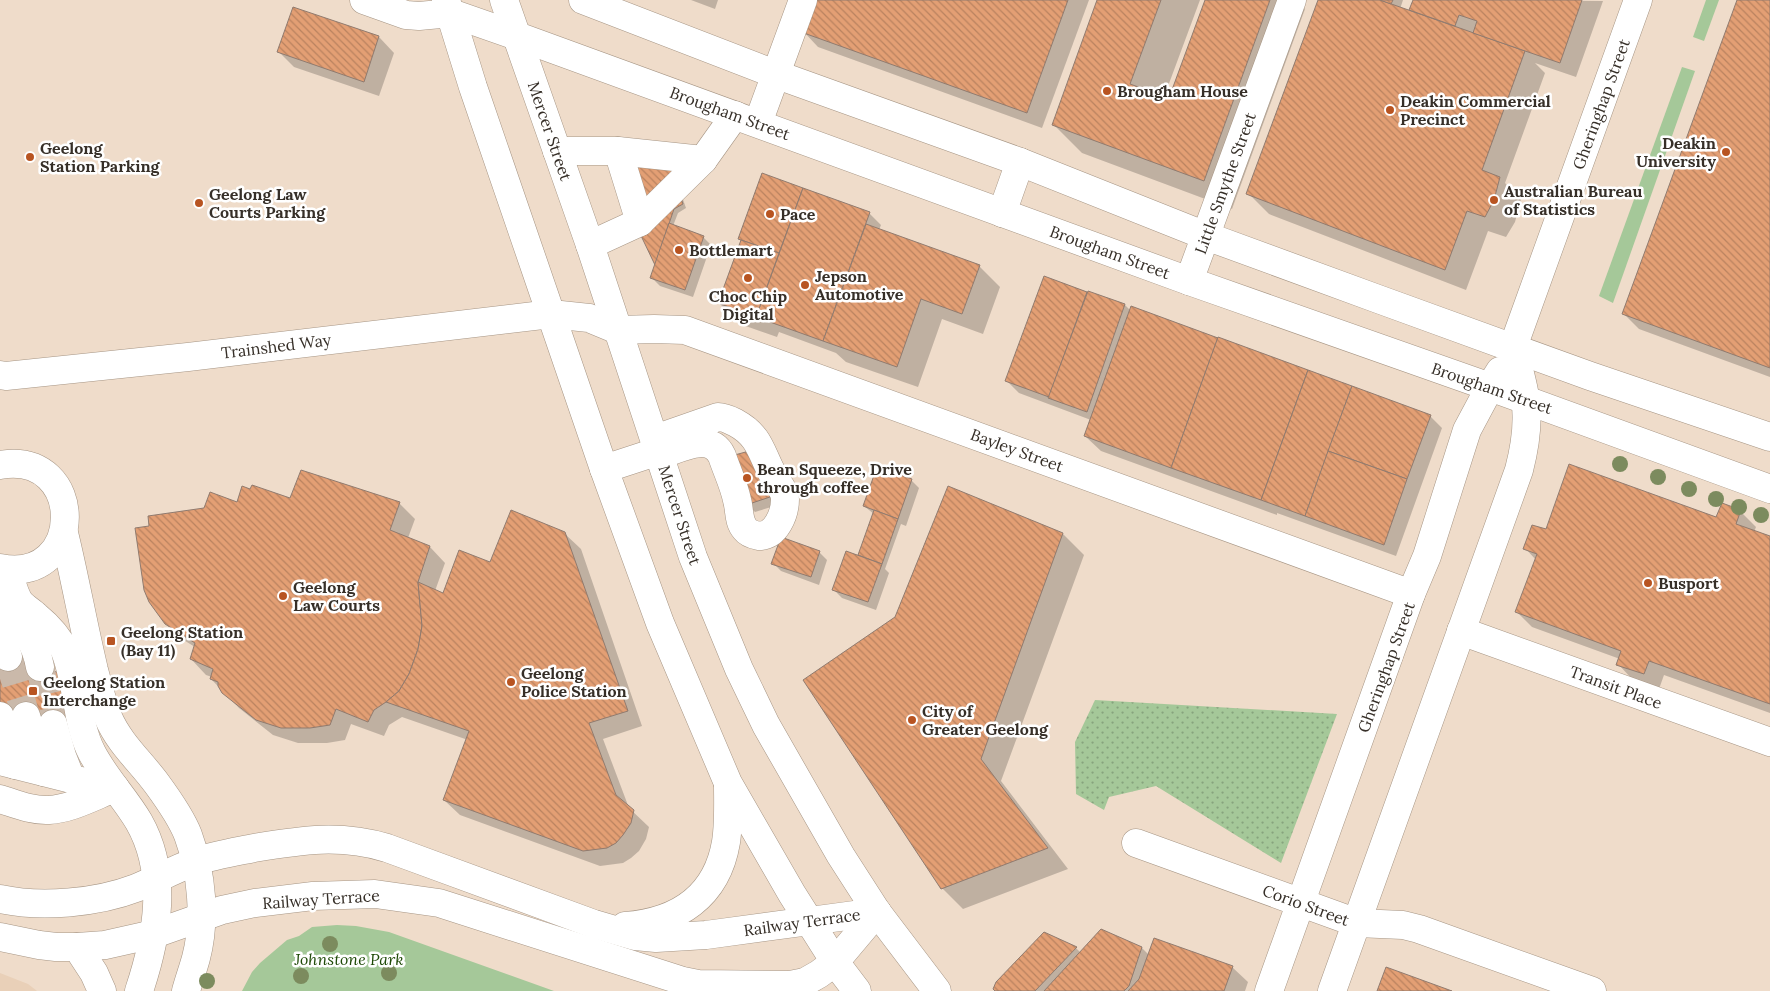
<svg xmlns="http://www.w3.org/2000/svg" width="1770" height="991" viewBox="0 0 1770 991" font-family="Lora,serif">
<defs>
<pattern id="grass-dots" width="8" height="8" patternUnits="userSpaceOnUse" patternTransform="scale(1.25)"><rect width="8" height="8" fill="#a5c899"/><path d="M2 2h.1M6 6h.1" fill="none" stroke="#87a37d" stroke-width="1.8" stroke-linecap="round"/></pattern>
<pattern id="building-back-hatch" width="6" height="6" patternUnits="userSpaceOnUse" patternTransform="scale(1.25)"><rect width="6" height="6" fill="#e39f74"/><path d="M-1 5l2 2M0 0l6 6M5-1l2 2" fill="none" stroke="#b9825f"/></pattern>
</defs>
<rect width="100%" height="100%" fill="#efdcca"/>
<!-- built -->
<polygon fill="#e9d0b8" points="0,973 28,984 37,991 0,991"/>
<!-- grass -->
<polygon fill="url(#grass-dots)" points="1095,700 1337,714 1281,863 1156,786 1109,797 1104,810 1076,794 1075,742"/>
<!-- green -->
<g fill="#a5c899">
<polygon points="1706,0 1719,0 1704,41 1693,37"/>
<polygon points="1682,67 1695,71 1613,303 1599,296"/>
<polygon points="337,925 356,926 389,932 554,991 242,991 252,972 260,963 287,940 299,936 312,927"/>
</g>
<!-- shadow -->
<g fill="#0003">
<polygon points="691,0 718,0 715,9"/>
<polygon points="814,0 1089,0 1042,128 818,47 803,31"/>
<polygon points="1099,0 1200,0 1164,97 1170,99 1206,0 1297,0 1305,9 1232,209 1082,153 1054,125"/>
<polygon points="1319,0 1403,0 1400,9 1414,14 1410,10 1414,0 1603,1 1576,77 1535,63 1545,73 1505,183 1521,199 1515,222 1506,237 1488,231 1466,290 1269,214 1248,193"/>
<polygon points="1738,0 1770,0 1770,377 1639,329 1623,313"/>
<polygon points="379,37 394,53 379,96 294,67 279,52"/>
<polygon points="669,160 686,208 678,213 673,226 703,237 711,245 693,297 660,286 652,278 656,264"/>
<polygon points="762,175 869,213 881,225 879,230 979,266 1000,287 983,334 942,319 918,387 846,362 836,353 779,332 777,337 740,324 719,303 741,241 739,239"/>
<polygon points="1044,277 1125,305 1131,311 1430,416 1442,428 1396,556 1277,513 1277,515 1101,451 1085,436 1091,420 1019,393 1007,381"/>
<polygon points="753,451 778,505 755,512 747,504"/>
<polygon points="911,480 919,488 906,526 901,524 885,569 889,573 876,610 842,598 834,590 864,559 860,555 874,514 864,506"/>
<polygon points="948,488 1063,534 1084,555 1001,781 1068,869 963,909 942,888 896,618"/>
<polygon points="291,500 399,503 415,519 408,538 430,547 445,563 435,591 443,594 491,563 565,534 581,549 642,726 603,739 629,808 649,827 646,839 639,851 631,858 623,863 600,866 460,815 444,800 468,740 402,717 389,725 384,736 351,724 345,740 327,743 298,743 273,735 239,708 211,679 212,677 206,675 191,659 195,647 182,639 166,623 150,527 238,504"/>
<polygon points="1740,511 1756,527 1754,532 1770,537 1770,713 1664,675 1659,689 1633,680 1618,664 1620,659 1532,627 1517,612 1536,560 1525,548 1546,531 1717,519"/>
<polygon points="819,552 827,560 819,585 781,571 773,563"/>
<polygon points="1044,933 1076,948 1081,953 1142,948 1149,955 1232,967 1248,982 1245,991 996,991"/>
</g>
<!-- building -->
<g fill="url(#building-back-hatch)" stroke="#907b6f">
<polygon points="813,0 1068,0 1027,113 801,32"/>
<polygon points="1097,0 1161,0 1130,84 1169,98 1205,0 1270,0 1204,181 1052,125"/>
<polygon points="1318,0 1380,0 1525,51 1482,170 1500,177 1494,200 1485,217 1467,211 1445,270 1246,194"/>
<polygon points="1380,0 1393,0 1391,4"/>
<polygon points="1413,0 1582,0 1560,63 1473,33 1477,21 1459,15 1455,26 1409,10"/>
<polygon points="1737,0 1770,0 1770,368 1622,314"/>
<polygon points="293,7 379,36 364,82 277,52"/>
<polygon points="666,155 683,204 674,209 655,265 611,173"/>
<polygon points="762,173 803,188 779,253 738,239"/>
<polygon points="803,188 870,212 823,341 756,317"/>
<polygon points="669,223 704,236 685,290 650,278"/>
<polygon points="866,224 980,265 962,314 921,299 897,367 823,341"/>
<polygon points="741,240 779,253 756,317 718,303"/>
<polygon points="1044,276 1087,292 1049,397 1005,381"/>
<polygon points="1088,291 1125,304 1087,412 1048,398"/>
<polygon points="1131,306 1218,338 1171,468 1084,436"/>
<polygon points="1218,337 1308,370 1261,500 1171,468"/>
<polygon points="1308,370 1352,386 1305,516 1261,500"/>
<polygon points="1352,386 1431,415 1407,479 1328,451"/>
<polygon points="753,450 770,497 746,505 720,459"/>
<polygon points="1328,451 1407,479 1384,545 1305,516"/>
<polygon points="1569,464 1716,517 1722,503 1741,510 1736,524 1770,536 1770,704 1649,661 1644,674 1616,665 1621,651 1515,612 1537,554 1523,549 1532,525 1546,529"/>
<polygon points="877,467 912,479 898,519 863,506"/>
<polygon points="301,470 400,502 390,530 430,546 418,582 422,626 418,649 409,674 399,691 386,702 374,710 368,722 336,709 330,725 310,728 281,728 256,720 222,693 218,686 218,682 210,679 213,669 190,659 195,643 165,624 149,602 144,590 135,528 149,526 148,516 204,508 210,492 237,502 242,486 250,489 252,485 290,498"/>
<polygon points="948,486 1063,533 981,759 1048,848 941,889 803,680 895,617"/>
<polygon points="511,510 565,532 628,711 589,723 616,795 634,810 631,823 623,835 616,843 607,848 583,851 443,800 469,731 386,702 399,691 409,674 418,649 422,626 418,582 443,593 459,550 490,562"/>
<polygon points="874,510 898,519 882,564 858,555"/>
<polygon points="781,537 820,551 811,577 771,564"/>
<polygon points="846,551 882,564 868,602 832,590"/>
<polygon points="0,656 64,674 69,727 0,708"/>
<polygon points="1101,929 1142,947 1129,986 1124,991 1044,991"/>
<polygon points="1044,932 1077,947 1035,991 995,991 993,989 996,982"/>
<polygon points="1154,938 1233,966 1224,991 1128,991 1139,979"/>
<polygon points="1386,967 1452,991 1377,991"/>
</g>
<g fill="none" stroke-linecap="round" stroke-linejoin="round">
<!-- minor-tunnel -->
<g stroke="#cab9aa" stroke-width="28" stroke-dasharray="28 14" stroke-linecap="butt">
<polyline points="8,657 26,716"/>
<polyline points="40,667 53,724"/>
</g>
<defs>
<g id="minor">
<polyline points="364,0 406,15 419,16 451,13 517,36 1189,281 1490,387 1770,489"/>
<polyline points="446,0 473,87 532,259 604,469 660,623 728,783 792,894 835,962 857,991"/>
<polyline points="504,0 590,245 693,557 739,669 766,725 841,856 877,912 937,991"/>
<polyline points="583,0 775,74 1020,162 1206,236 1378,299 1590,376 1770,437"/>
<polyline points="758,123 803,0"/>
<polyline points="557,151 618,151 640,222 590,245"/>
<polyline points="618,151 703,160"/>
<polyline points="1002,213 1020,162"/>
<polyline points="640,222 703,160 735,115"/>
<polyline points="1189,281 1292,0"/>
<polyline points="618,330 654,329 685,330 1411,594"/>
<polyline points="0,375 6,376 188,357 551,314 589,318 618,330"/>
<path d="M655,439L718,417C725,417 730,420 736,423C760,436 761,453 773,475C777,483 785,490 785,499C785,514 776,536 759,536C754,535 748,533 745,529C738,521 740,510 737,500C734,485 727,471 722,456C710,431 679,449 660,455"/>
<path d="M0,465C87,450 86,585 0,568"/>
<polyline points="604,469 659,451"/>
<path d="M64,533C75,578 83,624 94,670C98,685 102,702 108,717C119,743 140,761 157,784C168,799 181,817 188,835C202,873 206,920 196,958C193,969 189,980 186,991"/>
<path d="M7,570C12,580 13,592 19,601C23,607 31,611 36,616C47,625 59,638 65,651C78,684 76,722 92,753C105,778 125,798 139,822C169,875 157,937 139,991"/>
<path d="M0,602C7,616 19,624 28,637C35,645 38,656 40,667"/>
<polyline points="1461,631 1770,742"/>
<polyline points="0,634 8,657"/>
<polyline points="0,716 15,765"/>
<polyline points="26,716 44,772"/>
<polyline points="53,724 62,756 71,779"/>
<polyline points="0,761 71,779 115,788"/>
<path d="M0,799C16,804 32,811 49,810C71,809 94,796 115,788"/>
<polyline points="1136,843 1357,923 1403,925 1419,929 1592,991"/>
<path d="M0,899C41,908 97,903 136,888C156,880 174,869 195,862C214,855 234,852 254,848C302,840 340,834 387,848L594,924L635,936L656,938L706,935L877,912"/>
<path d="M625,926C678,922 717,896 726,842C729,823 728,803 728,784"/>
<polyline points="0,937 39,945 56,947 77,947 105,945 154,934 222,910 255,903 313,896 375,894 439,903 683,981 698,984 790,985 805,982 819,974 835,962 877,912"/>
<polyline points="77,947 94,973 102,991"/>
<polyline points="1269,991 1411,594 1427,556 1467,430 1490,387 1500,371"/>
<path d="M1332,991L1519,470C1525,447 1529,421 1525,397C1522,376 1513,357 1517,336L1638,0"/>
</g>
</defs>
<!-- minor casing -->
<use href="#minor" stroke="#a69584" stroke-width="29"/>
<!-- minor -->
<use href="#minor" stroke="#fff" stroke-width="28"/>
</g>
<!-- trees -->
<g fill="#7c8b5e">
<circle cx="1620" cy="464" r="8"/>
<circle cx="1658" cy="477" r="8"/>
<circle cx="1689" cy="489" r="8"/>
<circle cx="1716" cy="499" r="8"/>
<circle cx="1739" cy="507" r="8"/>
<circle cx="1761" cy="515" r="8"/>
<circle cx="330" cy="944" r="8"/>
<circle cx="389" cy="973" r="8"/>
<circle cx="301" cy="976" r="8"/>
<circle cx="207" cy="981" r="8"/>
</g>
<!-- markers -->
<g fill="#b85421" stroke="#fff" stroke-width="2">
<circle cx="1107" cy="91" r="5"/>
<circle cx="1390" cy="110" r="5"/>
<circle cx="1726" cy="152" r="5"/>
<circle cx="30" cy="157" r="5"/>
<circle cx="1494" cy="200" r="5"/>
<circle cx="199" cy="203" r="5"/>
<circle cx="770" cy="214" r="5"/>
<circle cx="679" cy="250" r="5"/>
<circle cx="748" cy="278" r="5"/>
<circle cx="805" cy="285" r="5"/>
<circle cx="747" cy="478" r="5"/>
<circle cx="1648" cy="583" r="5"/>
<circle cx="283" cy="596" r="5"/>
<rect x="106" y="636" width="10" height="10" rx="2.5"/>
<circle cx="511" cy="682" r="5"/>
<rect x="28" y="686" width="10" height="10" rx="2.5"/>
<circle cx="912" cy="720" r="5"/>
</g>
<g text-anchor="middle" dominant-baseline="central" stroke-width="5" stroke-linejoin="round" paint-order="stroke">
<!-- poi labels -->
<g font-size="16" font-weight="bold" fill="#362f28" stroke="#fff" text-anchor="start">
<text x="1117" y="91">Brougham House</text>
<text x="1400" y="101">Deakin Commercial<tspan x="1400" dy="18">Precinct</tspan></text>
<text x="1716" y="143" text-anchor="end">Deakin<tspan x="1716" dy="18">University</tspan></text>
<text x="40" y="148">Geelong<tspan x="40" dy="18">Station Parking</tspan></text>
<text x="1504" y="191">Australian Bureau<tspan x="1504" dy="18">of Statistics</tspan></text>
<text x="209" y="194">Geelong Law<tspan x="209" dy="18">Courts Parking</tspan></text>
<text x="780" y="214">Pace</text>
<text x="689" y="250">Bottlemart</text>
<text x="815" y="276">Jepson<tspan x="815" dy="18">Automotive</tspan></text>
<text x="748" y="296" text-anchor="middle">Choc Chip<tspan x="748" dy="18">Digital</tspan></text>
<text x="757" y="469">Bean Squeeze, Drive<tspan x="757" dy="18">through coffee</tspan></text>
<text x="1658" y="583">Busport</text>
<text x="293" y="587">Geelong<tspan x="293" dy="18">Law Courts</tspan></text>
<text x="121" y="632">Geelong Station<tspan x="121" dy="18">(Bay 11)</tspan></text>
<text x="521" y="673">Geelong<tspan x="521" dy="18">Police Station</tspan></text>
<text x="43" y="682">Geelong Station<tspan x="43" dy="18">Interchange</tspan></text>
<text x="922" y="711">City of<tspan x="922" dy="18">Greater Geelong</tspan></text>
</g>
<!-- street labels -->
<g font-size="16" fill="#362f28" stroke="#fff">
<text transform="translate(1601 104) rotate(-70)">Gheringhap Street</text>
<text transform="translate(730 113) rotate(20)">Brougham Street</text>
<text transform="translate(550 131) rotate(71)">Mercer Street</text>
<text transform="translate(1225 183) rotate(-70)">Little Smythe Street</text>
<text transform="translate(1110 252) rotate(20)">Brougham Street</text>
<text transform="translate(276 346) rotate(-7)">Trainshed Way</text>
<text transform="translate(1492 388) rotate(19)">Brougham Street</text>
<text transform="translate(1017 450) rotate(20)">Bayley Street</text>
<text transform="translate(680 515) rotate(72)">Mercer Street</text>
<text transform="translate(1386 667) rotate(-70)">Gheringhap Street</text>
<text transform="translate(1616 687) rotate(20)">Transit Place</text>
<text transform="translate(321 899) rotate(-4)">Railway Terrace</text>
<text transform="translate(1306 905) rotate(20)">Corio Street</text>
<text transform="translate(802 922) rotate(-8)">Railway Terrace</text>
</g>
<!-- park labels -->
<g font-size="16" font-style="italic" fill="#1e4906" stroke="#fff">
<text x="349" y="959">Johnstone Park</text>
</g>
</g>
</svg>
